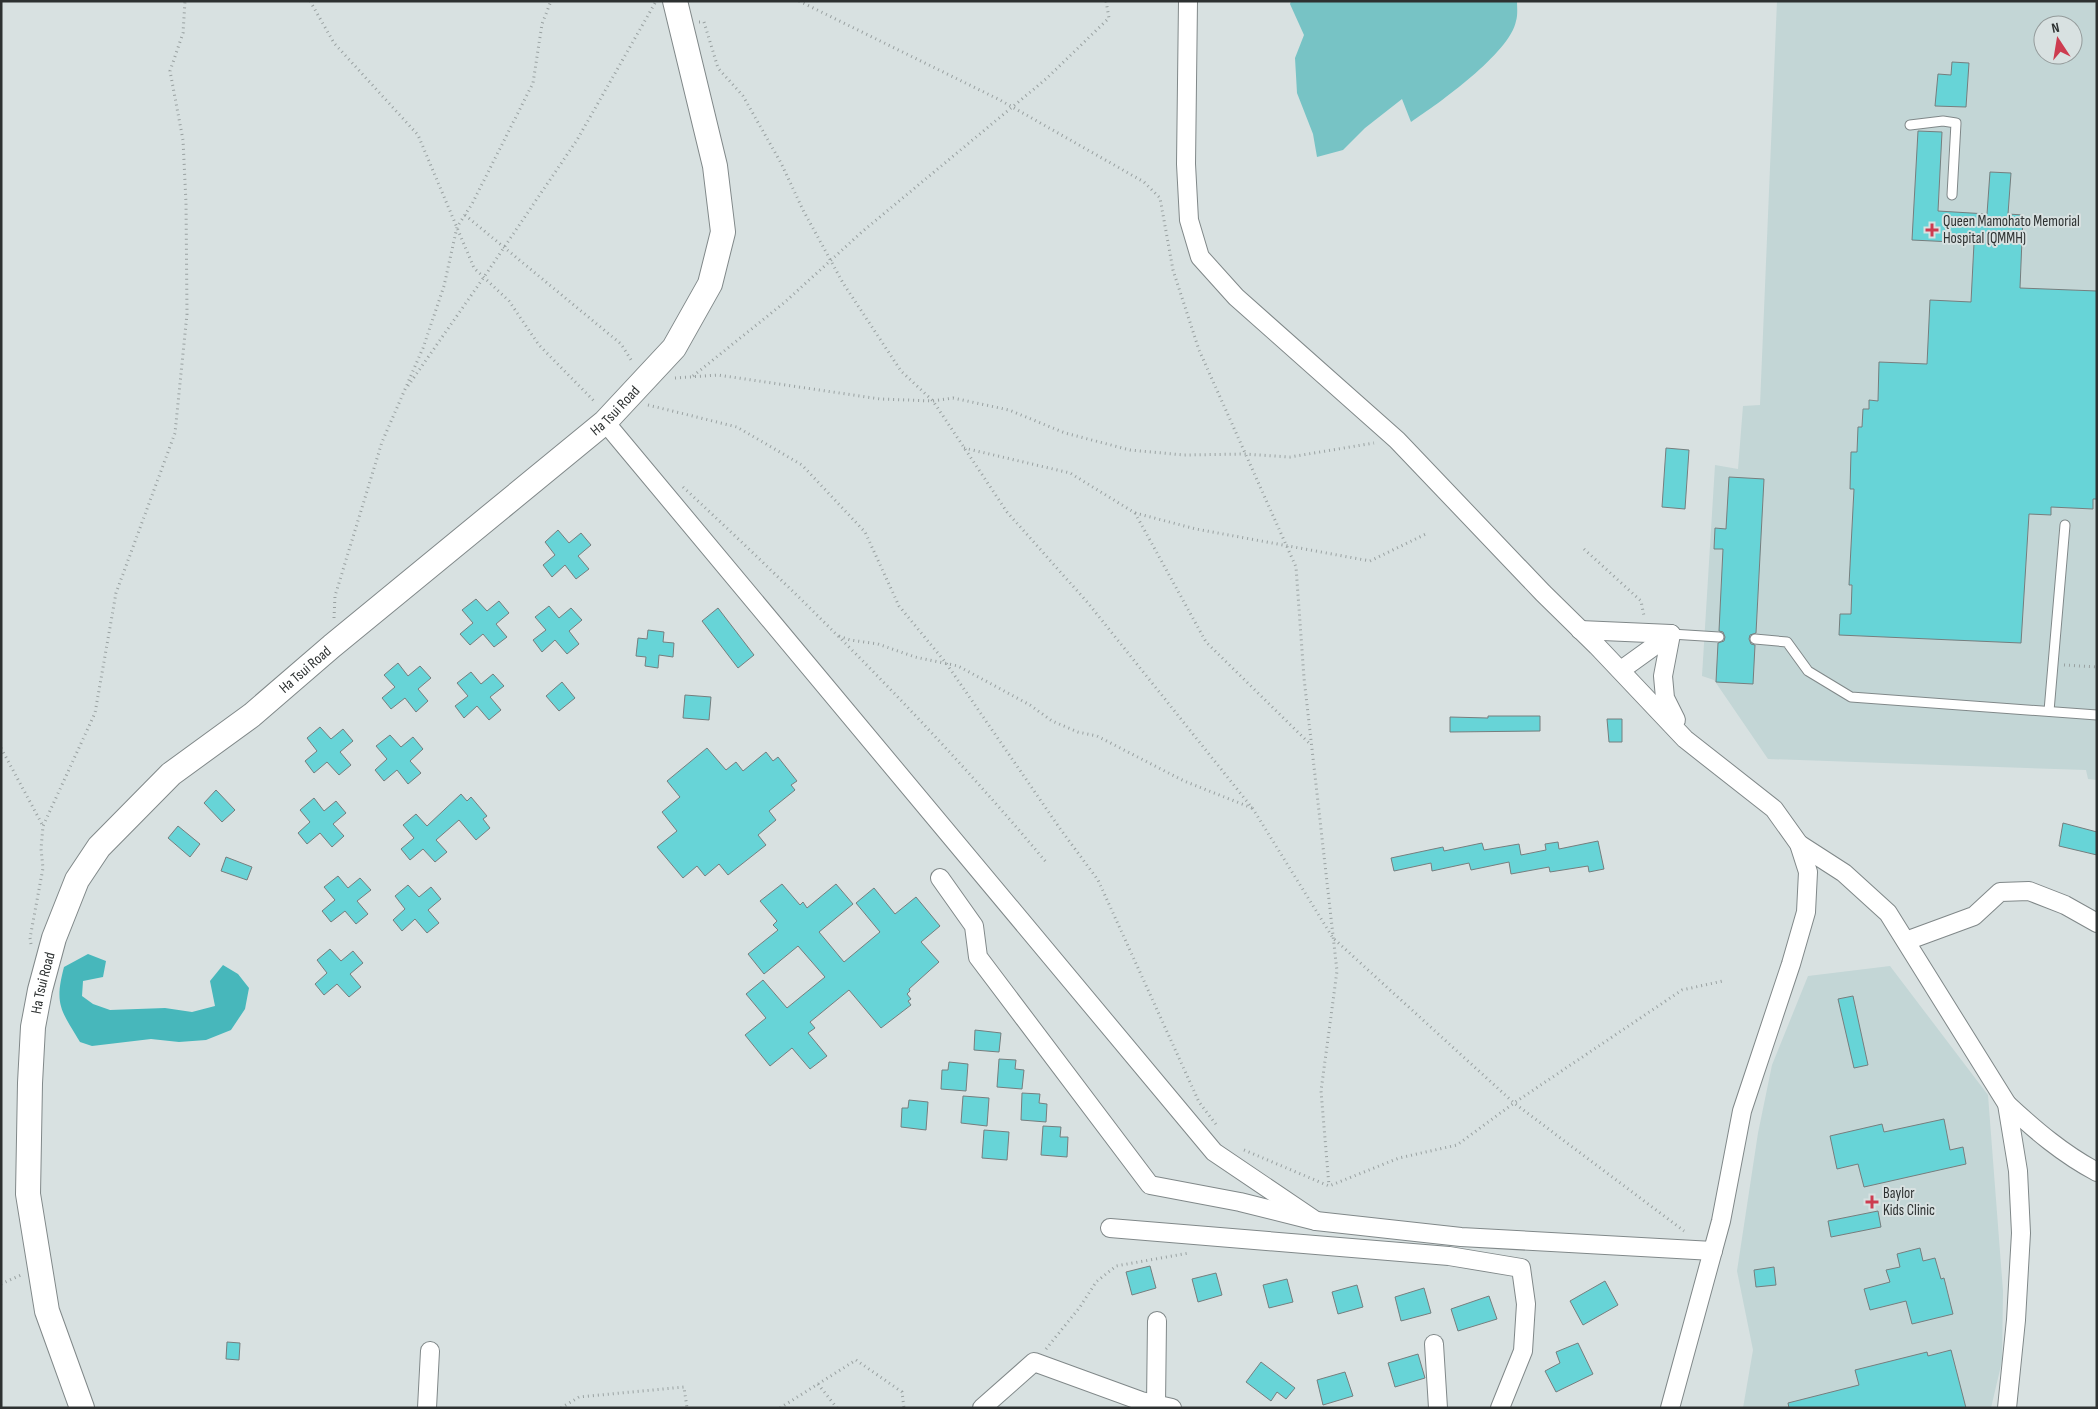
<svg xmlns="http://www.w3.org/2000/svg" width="2098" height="1409" viewBox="0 0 2098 1409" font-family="'Sofia Sans Condensed',sans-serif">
<rect width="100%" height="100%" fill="#d8e1e1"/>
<!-- built -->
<g fill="#c3d6d6" fill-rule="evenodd">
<path d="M1777,1H2097V780L2088,779L2086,770L1768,759L1714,680L1702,676L1715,465L1738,469L1743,406L1760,405ZM2043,25H2073V55H2043Z"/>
<polygon points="1890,966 1988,1095 2003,1291 2002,1361 1991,1408 1743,1408 1753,1350 1737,1271 1758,1133 1772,1065 1808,976"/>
</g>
<!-- green -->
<path fill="#77c3c5" d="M1291,1H1517C1517,7 1518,15 1516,21C1510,53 1438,104 1411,122L1402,99L1365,128L1343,150L1317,157L1313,134L1297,93L1295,58L1304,35L1290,4Z"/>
<!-- forest -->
<path fill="#47b7bb" d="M88,954L106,961L103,977L83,981L82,996L93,1004L110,1010L165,1008L192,1012L215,1006L210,981L223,965L238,974L249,988L245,1009L231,1030L206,1040L179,1042L151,1039L92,1046L80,1042C61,1010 54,1005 64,967Z"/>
<!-- building -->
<g fill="#67d4d7" stroke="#767e7e">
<polygon points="1952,62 1969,63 1966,107 1935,106 1938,74 1951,75"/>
<polygon points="1918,131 1942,132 1938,211 1987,214 1990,172 2011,173 2008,214 2023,215 2020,288 2097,291 2097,499 2093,499 2093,509 2051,507 2051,515 2029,514 2021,643 1839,635 1840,614 1851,614 1852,585 1849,585 1854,489 1850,489 1851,452 1857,452 1858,427 1862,427 1863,409 1869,409 1869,400 1878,401 1879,362 1927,364 1930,300 1971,302 1974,243 1912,240"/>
<polygon points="1666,448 1689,450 1685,509 1662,507"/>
<polygon points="1729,477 1764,479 1756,633 1750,635 1749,639 1751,644 1755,645 1753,684 1716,682 1718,643 1724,641 1725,637 1723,632 1719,631 1723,549 1714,549 1715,528 1726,529"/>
<polygon points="558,530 569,543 581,533 591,545 578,556 589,569 576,579 565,565 552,577 543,565 555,555 545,542"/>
<polygon points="476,599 487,611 499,601 509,613 496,624 507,637 494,647 483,634 470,645 460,634 473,623 462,610"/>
<polygon points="549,606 559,618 571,608 582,620 569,631 579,644 567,654 555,640 542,652 533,640 546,630 535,617"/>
<polygon points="718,608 754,655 738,668 702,621"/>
<polygon points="648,630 664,632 663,642 674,643 673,657 659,655 658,668 645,666 646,657 636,656 638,638 647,639"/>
<polygon points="398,663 408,676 420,666 431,678 418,689 428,701 416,712 405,698 391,709 382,698 395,687 384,675"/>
<polygon points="471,672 481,684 493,674 504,686 490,697 501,710 489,720 477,706 464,718 455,706 468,696 457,683"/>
<polygon points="562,682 575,698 559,711 546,696"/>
<polygon points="685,695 711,697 709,720 683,718"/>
<polygon points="1488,716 1540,716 1540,731 1450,732 1450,717 1488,718"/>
<polygon points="1607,719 1622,719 1622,742 1609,742"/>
<polygon points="320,727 331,739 343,729 353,741 340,752 351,765 339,775 327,762 314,773 305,761 317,751 307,738"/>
<polygon points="390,735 401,747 413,737 423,749 410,761 421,773 408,784 397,770 384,781 375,770 387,759 376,746"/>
<polygon points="707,748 726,770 736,762 743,771 766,752 773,761 778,757 797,781 791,785 795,790 769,811 776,820 758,835 766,845 728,875 719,864 705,876 697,866 683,878 657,847 677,831 662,812 680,797 667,781"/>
<polygon points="216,790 235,810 222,822 204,803"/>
<polygon points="461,794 467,801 471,797 487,816 483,819 490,828 476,840 459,820 436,840 447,852 435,862 423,849 410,860 401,849 414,838 403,825 416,814 427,826"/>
<polygon points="314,798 324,811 336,801 346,813 333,824 344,836 332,847 320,833 307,844 298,833 310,822 300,810"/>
<polygon points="2063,823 2097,832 2097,855 2059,846"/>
<polygon points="178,826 200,844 190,857 168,838"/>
<polygon points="1598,841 1604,869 1589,872 1588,866 1550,872 1549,867 1511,874 1509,862 1471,870 1469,863 1432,871 1431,863 1394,871 1391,858 1443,847 1444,851 1482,843 1484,850 1519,844 1521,855 1546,850 1545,844 1558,842 1559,849"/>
<polygon points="226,857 252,867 247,880 221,871"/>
<polygon points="338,876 348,888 360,878 371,890 357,901 368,914 356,924 345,911 331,922 322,911 335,900 324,887"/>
<polygon points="782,884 800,905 803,902 807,908 836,884 853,904 819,932 844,962 880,932 856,903 874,888 895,914 916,897 940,926 921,942 939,962 909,989 910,991 907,994 911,999 908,1001 911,1005 881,1028 849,990 810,1022 815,1028 808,1033 827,1056 810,1069 792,1048 770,1066 745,1035 766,1018 746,994 763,980 787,1008 825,977 798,946 764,974 748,954 778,930 773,925 777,921 760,901"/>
<polygon points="408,885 419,897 431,887 441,899 428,910 439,923 427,933 415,919 402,931 393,920 405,909 395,896"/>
<polygon points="330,949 341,961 353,951 363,963 350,974 361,987 349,997 337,984 324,995 315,984 327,973 317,960"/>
<polygon points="1853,996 1868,1065 1854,1068 1838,999"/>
<polygon points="975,1030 1001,1033 999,1052 974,1050"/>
<polygon points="999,1059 1016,1060 1015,1069 1024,1070 1022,1089 997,1087"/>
<polygon points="949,1062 968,1064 966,1091 941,1089 942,1070 948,1070"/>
<polygon points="1022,1093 1040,1094 1039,1103 1047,1104 1046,1122 1021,1120"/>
<polygon points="963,1096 989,1098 987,1126 961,1123"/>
<polygon points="909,1100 928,1102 926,1130 901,1127 902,1108 908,1108"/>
<polygon points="1944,1119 1950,1150 1963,1147 1966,1164 1864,1187 1858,1164 1837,1169 1830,1136 1882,1124 1884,1132"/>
<polygon points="1043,1126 1061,1127 1060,1137 1068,1137 1067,1157 1041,1155"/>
<polygon points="984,1130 1009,1132 1007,1160 982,1158"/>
<polygon points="1878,1211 1881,1227 1831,1237 1828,1221"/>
<polygon points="1920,1248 1923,1261 1935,1258 1941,1279 1944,1278 1953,1314 1912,1324 1906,1301 1870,1310 1864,1289 1890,1282 1886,1270 1900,1267 1897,1254"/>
<polygon points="1150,1266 1156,1288 1132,1295 1126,1272"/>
<polygon points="1774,1267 1776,1285 1756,1287 1754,1270"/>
<polygon points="1216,1273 1222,1295 1198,1302 1192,1279"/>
<polygon points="1287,1279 1293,1302 1269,1308 1263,1285"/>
<polygon points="1605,1281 1618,1305 1583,1325 1570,1301"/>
<polygon points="1357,1285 1363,1307 1338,1314 1332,1292"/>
<polygon points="1424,1288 1431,1313 1401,1321 1395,1297"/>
<polygon points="1489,1296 1497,1319 1458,1331 1451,1309"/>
<polygon points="227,1342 240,1343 239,1360 226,1359"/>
<polygon points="1578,1343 1593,1374 1556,1392 1545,1371 1560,1363 1556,1352"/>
<polygon points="1951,1350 1966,1408 1789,1408 1788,1403 1859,1385 1855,1370 1927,1352 1928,1356"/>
<polygon points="1418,1354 1425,1378 1395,1387 1388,1363"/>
<polygon points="1261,1362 1295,1388 1286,1399 1277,1392 1271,1401 1246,1382"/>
<polygon points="1345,1372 1353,1396 1323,1405 1317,1380"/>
</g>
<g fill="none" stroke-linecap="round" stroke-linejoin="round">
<defs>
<g id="lane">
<polyline points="1910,125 1943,121 1956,123 1952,195"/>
<polyline points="1671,634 1719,637"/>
<polyline points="1755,639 1787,642 1808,671 1851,697 2097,715"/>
<polyline points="2049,711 2065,525"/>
</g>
<g id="street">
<polyline points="1188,1 1186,164 1189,220 1200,257 1236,297 1397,440 1543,593 1597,646 1685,739 1774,809 1799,844 1808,872 1806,912 1791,964 1742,1111 1721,1221 1670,1408"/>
<polyline points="605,422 1214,1152 1316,1221"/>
<polyline points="1580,630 1671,634"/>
<polyline points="1671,634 1663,676 1665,698 1676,720"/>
<polyline points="1621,670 1671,634"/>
<polyline points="1799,844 1844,873 1888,913 2007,1104 2018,1171 2021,1233 2016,1320 2007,1408"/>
<polyline points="940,878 974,926 978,957 1150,1185 1240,1202 1316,1221 1461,1237 1713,1251"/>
<polyline points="1906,941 1974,916 2000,892 2029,891 2065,905 2097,923"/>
<path d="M2007,1104C2035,1130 2063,1154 2097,1172"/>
<polyline points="1110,1228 1449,1256 1521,1268 1526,1304 1523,1351 1500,1408"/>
<polyline points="1434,1344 1438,1408"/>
<polyline points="1156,1404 1157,1321"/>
<polyline points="427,1408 430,1351"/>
<polyline points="982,1408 1034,1362 1141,1401 1172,1408"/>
</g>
<g id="secondary">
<path id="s1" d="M82,1408L47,1311L28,1194L30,1083L33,1027L40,990L54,938L77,880L99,847L171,774L252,715L332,646L605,422L674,348L710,284L723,232L715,166L675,1"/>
</g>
</defs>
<!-- lane casing -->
<use href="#lane" stroke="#808889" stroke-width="11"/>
<!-- street casing -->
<use href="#street" stroke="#808889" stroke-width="20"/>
<!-- secondary casing -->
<use href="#secondary" stroke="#808889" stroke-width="26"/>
<!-- path -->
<g stroke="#99a1a1" stroke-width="3" stroke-dasharray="1 4" stroke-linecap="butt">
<polyline points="310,1 334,43 418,135 474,268 509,301 539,345 596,403"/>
<polyline points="799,1 1000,100 1144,182 1160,198 1173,270 1199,350 1296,567 1304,678 1337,971 1321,1091 1329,1186"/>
<polyline points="699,22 704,22 718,68 743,96 781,163 803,210 843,283 901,371 933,401 1007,512 1088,603 1253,809 1333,938 1514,1103 1684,1231"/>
<polyline points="465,215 621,344 633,363"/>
<polyline points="693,376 785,302 863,231 1046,79 1109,18 1106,1"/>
<polyline points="675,378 718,375 880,399 933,401 953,398 1009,410 1065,433 1130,450 1184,455 1244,454 1290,457 1374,443"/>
<polyline points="408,386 484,277 577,140 655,3"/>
<polyline points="648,405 737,427 802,465 865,532 899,606 946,663 1061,830 1098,880 1199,1102 1218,1127"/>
<polyline points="964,448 1070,473 1135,513 1206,642 1311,745"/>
<path d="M683,487C811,606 934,728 1046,862"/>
<polyline points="1135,513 1196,529 1370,561 1428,533"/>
<polyline points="1584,549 1641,601 1644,616"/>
<polyline points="334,618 335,596 382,442 423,348 444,286 457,227 472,204 533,83 542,24 551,1"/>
<polyline points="839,636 850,640 878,644 915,657 958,666 1030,705 1052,721 1078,732 1097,736 1184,781 1252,808"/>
<polyline points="2064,665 2097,667"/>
<polyline points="1,748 43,826"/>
<polyline points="31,944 30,938 43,868 41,849 43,826 95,713 116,593 175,433 187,314 186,203 183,140 170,71 183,33 185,1"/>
<polyline points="1244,1150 1329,1186 1399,1158 1457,1145 1514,1103 1682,990 1723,981"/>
<polyline points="1,1284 21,1275"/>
<polyline points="1046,1349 1080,1307 1096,1282 1116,1266 1189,1253"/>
<polyline points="818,1384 837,1408"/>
<polyline points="561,1408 579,1397 684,1387 687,1408"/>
<polyline points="780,1408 856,1360 902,1392 904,1408"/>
</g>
<!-- lane -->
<use href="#lane" stroke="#fff" stroke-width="9"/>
<!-- street -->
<use href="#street" stroke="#fff" stroke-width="18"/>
<!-- secondary -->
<use href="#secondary" stroke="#fff" stroke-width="24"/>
</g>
<!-- markers -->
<g fill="#cd3c50" stroke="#d8e1e1" stroke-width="2">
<path d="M1929.5 222.5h5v5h5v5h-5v5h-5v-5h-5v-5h5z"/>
<path d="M1869.5 1194.5h5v5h5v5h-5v5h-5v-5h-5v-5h5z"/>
</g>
<g text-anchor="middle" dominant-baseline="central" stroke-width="4" stroke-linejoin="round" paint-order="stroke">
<!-- poi labels -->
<g font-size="15" fill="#2d3131" stroke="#d8e1e1" text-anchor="start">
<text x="1943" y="221">Queen Mamohato Memorial<tspan x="1943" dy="17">Hospital (QMMH)</tspan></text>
<text x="1883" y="1193">Baylor<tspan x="1883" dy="17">Kids Clinic</tspan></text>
</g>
<!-- street labels -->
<g font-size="15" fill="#2d3131" stroke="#d8e1e1">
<text stroke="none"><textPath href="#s1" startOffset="1259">Ha Tsui Road</textPath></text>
<text stroke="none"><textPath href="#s1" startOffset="855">Ha Tsui Road</textPath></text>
<text stroke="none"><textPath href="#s1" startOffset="434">Ha Tsui Road</textPath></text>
</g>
</g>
<!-- border -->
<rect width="2098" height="1409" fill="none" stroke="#2d3131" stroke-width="5"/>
<!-- north arrow -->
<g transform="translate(2058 40) rotate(348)"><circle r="24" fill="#d8e1e1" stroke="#949b9b"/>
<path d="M0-4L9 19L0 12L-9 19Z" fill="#cd3c50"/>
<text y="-8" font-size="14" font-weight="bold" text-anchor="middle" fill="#2d3131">N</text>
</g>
</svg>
